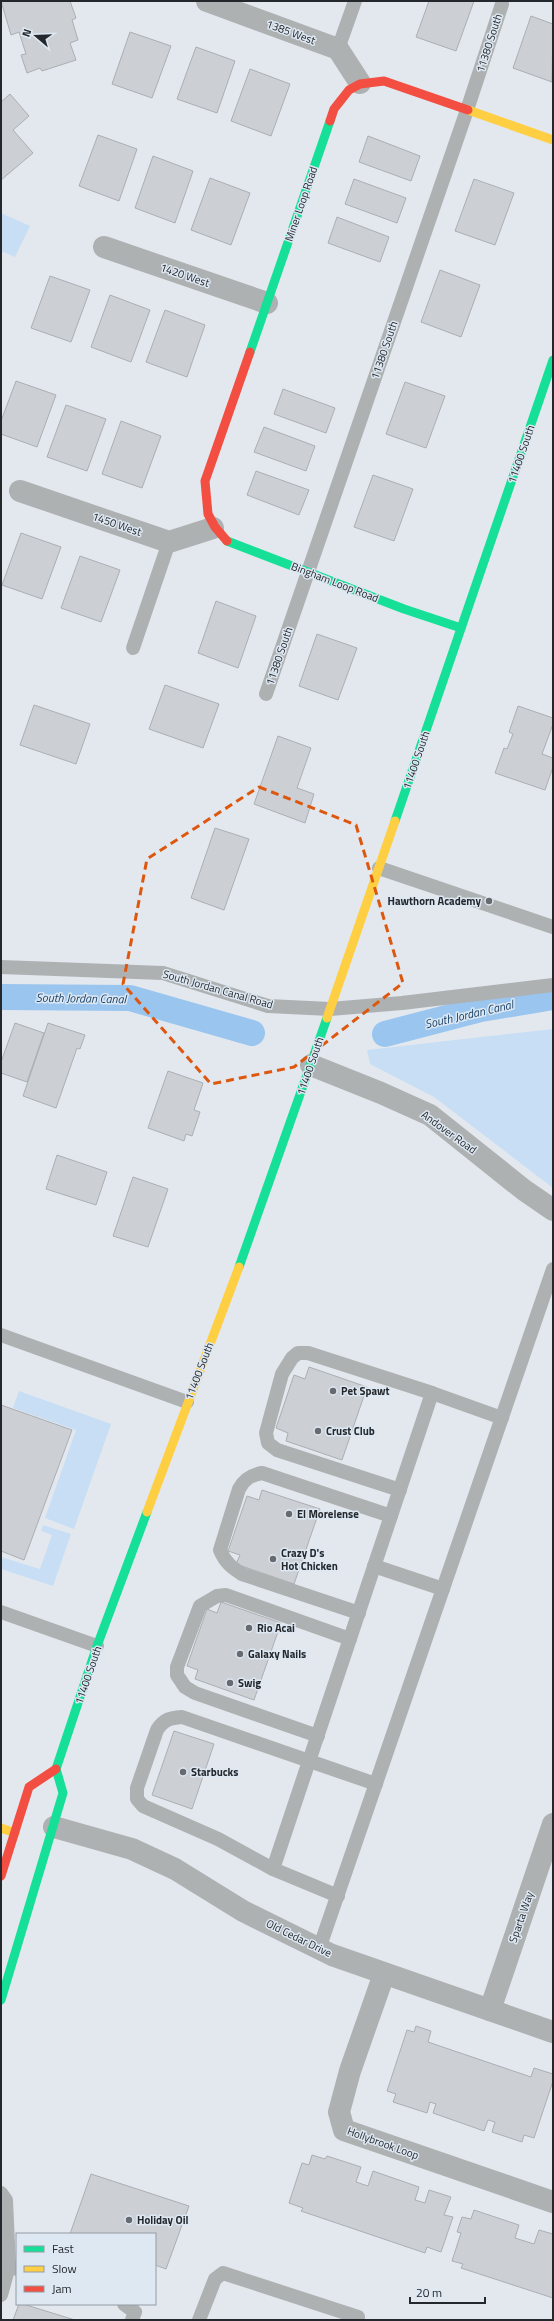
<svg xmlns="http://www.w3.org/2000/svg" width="554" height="2321" viewBox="0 0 554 2321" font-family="'Titillium Web',sans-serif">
<rect width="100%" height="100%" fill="#e3e8ee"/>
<!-- green -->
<g fill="#c8def4">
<polygon points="1,213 30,226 15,257 1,251"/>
<polygon points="553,1029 553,1188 434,1097 370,1064 367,1050"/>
<polygon points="19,1391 111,1424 74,1529 45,1518 76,1430 13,1408"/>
<polygon points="43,1525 71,1534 53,1586 1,1569 1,1557 40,1569 52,1535 41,1531"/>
</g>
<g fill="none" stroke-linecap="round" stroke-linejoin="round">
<!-- canal -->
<g stroke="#9ac5ef" stroke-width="26">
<polyline points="1,997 130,998 252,1033"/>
<polyline points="385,1034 481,1009 553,997"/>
</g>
</g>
<!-- building -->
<g fill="#ccd0d5" stroke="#abafb4">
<polygon points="1,1 70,1 76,18 72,20 78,40 70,43 76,60 42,71 40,68 27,73 21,55 26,54 19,32 11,35"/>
<polygon points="429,1 474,1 456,51 416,37"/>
<polygon points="531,16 553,24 552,82 513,68"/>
<polygon points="130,32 171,46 152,98 112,84"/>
<polygon points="196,47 235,61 217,113 177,99"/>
<polygon points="250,69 290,84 271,136 231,121"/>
<polygon points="10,94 29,116 13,130 33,153 1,180 1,102"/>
<polygon points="98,135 137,149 119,201 79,186"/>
<polygon points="368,136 420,156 411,181 359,162"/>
<polygon points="153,156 193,171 175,223 135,208"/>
<polygon points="210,178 250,193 231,245 191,230"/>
<polygon points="354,179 406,198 397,223 345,204"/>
<polygon points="474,179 514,193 495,245 455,231"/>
<polygon points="337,217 389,237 380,262 328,243"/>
<polygon points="440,270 480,285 461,337 421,322"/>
<polygon points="50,276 90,290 71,342 31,328"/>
<polygon points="110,295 150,310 131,362 91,347"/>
<polygon points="165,310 205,325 187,377 146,362"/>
<polygon points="16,381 56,395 37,447 1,434 1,421"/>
<polygon points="405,382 445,396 426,448 386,434"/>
<polygon points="283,389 335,408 326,433 274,414"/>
<polygon points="66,405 106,419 87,471 47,457"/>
<polygon points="121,421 161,436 142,488 102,474"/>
<polygon points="264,427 315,446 306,471 254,452"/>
<polygon points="256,471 309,490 299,515 247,495"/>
<polygon points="373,475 413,489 394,541 354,527"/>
<polygon points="21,533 61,547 42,599 2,585"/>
<polygon points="80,556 120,570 101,622 61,608"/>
<polygon points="216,601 256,616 238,668 198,653"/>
<polygon points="317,634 357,648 338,700 299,686"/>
<polygon points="165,685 219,704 203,748 149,729"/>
<polygon points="34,705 90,724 76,764 20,745"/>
<polygon points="518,706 553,718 553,724 542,754 553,758 553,767 545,790 495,773 504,748 507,749 513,734 509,732"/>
<polygon points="278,736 311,748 297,788 314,794 305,823 254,804"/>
<polygon points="215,828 249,839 224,910 191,898"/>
<polygon points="15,1023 44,1033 27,1082 1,1073 1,1062"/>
<polygon points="48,1023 85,1035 80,1049 77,1048 56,1108 23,1096"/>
<polygon points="168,1071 203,1083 194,1110 200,1112 192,1136 186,1134 184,1141 148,1128"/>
<polygon points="57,1155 107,1172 96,1205 46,1189"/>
<polygon points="133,1177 168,1189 148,1247 113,1236"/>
<polygon points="309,1367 367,1387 342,1460 286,1441 288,1433 276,1428 294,1375 305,1379"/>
<polygon points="1,1405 72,1430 24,1560 1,1551"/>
<polygon points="262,1490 320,1509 294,1584 236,1564 240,1555 228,1551 247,1496 259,1500"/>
<polygon points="221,1602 281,1623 254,1700 195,1679 198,1670 187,1666 207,1609 217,1613"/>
<polygon points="174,1731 214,1744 192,1809 152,1795"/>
<polygon points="416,2026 431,2031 428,2042 531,2077 534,2068 553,2074 553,2081 534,2138 524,2135 522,2142 492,2132 495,2122 488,2120 484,2131 433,2113 436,2104 430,2102 427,2113 393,2102 396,2094 387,2091 407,2030 414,2032"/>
<polygon points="312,2155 325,2159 327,2156 361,2167 356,2182 368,2186 373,2171 419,2187 415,2200 425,2203 429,2190 451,2197 444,2215 453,2217 441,2252 427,2247 425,2253 301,2211 303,2208 289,2203 302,2163 309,2165"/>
<polygon points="91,2174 189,2206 166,2269 155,2265 155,2234 70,2234"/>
<polygon points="474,2210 519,2225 515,2238 534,2244 539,2230 553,2234 553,2298 461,2268 463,2264 452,2261 461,2233 457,2232 462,2217 471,2219"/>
<polygon points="19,2304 23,2304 75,2320 13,2320"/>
</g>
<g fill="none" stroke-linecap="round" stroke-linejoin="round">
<!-- lane -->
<g stroke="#aeb1b2" stroke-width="14">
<polyline points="338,49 355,1"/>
<polyline points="133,648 169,542"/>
<polyline points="266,694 467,110 502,4"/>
<polyline points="379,868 553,927"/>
<polyline points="1,967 163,973 268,1006 330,1009 402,1003 553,985"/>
<polyline points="1,1335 187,1402"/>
<polyline points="400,1490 277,1450 268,1443 266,1433 282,1374 292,1358 298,1353 308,1353 432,1393"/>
<polyline points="374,1566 443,1589"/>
<polyline points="1,1612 97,1646"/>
<path d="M359,1613L242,1574C231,1567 225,1562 220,1550L239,1489C244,1479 251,1475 262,1473L391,1516"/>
<polyline points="318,1736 195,1693 185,1687 177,1675 177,1667 200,1606 217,1596 226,1595 350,1639"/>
<path d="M273,1869L218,1839L143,1806L137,1799V1788L157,1730C164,1719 170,1718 182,1717L376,1784"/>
<polyline points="338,1896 273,1869 432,1393 502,1418"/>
<polyline points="319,1949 553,1269"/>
<polyline points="1,2193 6,2200 9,2266 17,2269"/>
<polyline points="1,2295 9,2266"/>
<polyline points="124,2304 135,2312 132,2320"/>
<polyline points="199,2320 215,2279 223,2273 358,2317 357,2320"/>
</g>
<!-- street -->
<g stroke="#aeb1b2" stroke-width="22">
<polyline points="207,1 338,49 360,83"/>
<polyline points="104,247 267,303"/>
<polyline points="20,491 169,542 213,528"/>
<polyline points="311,1065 381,1093 430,1115 524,1190 553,1210"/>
<polyline points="54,1827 132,1849 175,1869 243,1911 332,1955 553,2032"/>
<polyline points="384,1974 350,2071 339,2112 344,2130 553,2202"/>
<polyline points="490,2010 553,1824"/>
</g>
<!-- fast -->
<g stroke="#16e098" stroke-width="9">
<polyline points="250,352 330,121"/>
<polyline points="227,541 404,609 461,628"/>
<polyline points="395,821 553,360"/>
<polyline points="239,1267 327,1018"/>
<polyline points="1,2000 63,1793 56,1769 97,1646 147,1512"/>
</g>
<!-- slow -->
<g stroke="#ffcf43" stroke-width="9">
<polyline points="468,110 553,140"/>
<polyline points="327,1018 395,821"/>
<polyline points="147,1512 239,1267"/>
<polyline points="1,1828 15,1833"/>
</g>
<!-- jam -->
<g stroke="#f24e42" stroke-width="9">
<polyline points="330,121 334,109 349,90 360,84 384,81 468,110"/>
<polyline points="227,541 215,527 208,514 205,481 250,352"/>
<polyline points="1,1876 29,1787 56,1769"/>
</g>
</g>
<!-- marked area -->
<path fill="none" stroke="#de570e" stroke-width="3" stroke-dasharray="8 5" stroke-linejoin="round" d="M259,787L356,825L403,983L294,1067L211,1084L123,984L147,859Z"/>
<!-- markers -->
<g fill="#676b70" stroke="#dee8f3" stroke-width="1.5">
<circle cx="489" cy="901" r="4"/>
<circle cx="333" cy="1391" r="4"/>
<circle cx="318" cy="1431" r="4"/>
<circle cx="289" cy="1514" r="4"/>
<circle cx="273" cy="1559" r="4"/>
<circle cx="249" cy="1628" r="4"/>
<circle cx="240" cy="1654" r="4"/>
<circle cx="230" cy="1683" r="4"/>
<circle cx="183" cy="1772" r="4"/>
<circle cx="129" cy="2220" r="4"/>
</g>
<g text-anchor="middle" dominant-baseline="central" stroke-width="3" stroke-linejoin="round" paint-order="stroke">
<!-- street labels -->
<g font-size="11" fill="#24282c" stroke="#dee8f3">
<text transform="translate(291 32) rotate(20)">1385 West</text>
<text transform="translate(489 43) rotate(-72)">11380 South</text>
<text transform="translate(301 204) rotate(-71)">Miner Loop Road</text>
<text transform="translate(185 275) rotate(19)">1420 West</text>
<text transform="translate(384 350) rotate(-71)">11380 South</text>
<text transform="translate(521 454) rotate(-71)">11400 South</text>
<text transform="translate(117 524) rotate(19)">1450 West</text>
<text transform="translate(335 582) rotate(21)">Bingham Loop Road</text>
<text transform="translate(279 656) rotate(-71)">11380 South</text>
<text transform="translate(416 760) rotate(-71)">11400 South</text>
<text transform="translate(218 989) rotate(16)">South Jordan Canal Road</text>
<text transform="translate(310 1066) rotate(-71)">11400 South</text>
<text transform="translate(449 1132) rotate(36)">Andover Road</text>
<text transform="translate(199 1371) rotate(-69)">11400 South</text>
<text transform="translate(88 1675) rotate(-71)">11400 South</text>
<text transform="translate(521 1917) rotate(-71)">Sparta Way</text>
<text transform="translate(299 1938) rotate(26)">Old Cedar Drive</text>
<text transform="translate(383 2143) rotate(20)">Hollybrook Loop</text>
</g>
<!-- poi labels -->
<g font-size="11" font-weight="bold" fill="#24282c" stroke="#dee8f3" text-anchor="start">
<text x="481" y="901" text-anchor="end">Hawthorn Academy</text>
<text x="341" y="1391">Pet Spawt</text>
<text x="326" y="1431">Crust Club</text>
<text x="297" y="1514">El Morelense</text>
<text x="281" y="1553">Crazy D's<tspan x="281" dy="13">Hot Chicken</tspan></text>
<text x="257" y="1628">Rio Acai</text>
<text x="248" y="1654">Galaxy Nails</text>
<text x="238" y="1683">Swig</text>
<text x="191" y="1772">Starbucks</text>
<text x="137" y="2220">Holiday Oil</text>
</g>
<!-- water labels -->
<g font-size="12" font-style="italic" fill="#184269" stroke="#dee8f3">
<text transform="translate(81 998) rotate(1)">South Jordan Canal</text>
<text transform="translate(469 1014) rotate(-13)">South Jordan Canal</text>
</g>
</g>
<!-- border -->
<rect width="554" height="2321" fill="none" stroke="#24282c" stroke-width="4"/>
<!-- legend -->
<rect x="16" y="2233" width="140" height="72" fill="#dee8f3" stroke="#949ba3"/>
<rect x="24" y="2246" width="20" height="6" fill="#16e098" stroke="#949ba3"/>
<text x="52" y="2253" font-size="12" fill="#24282c">Fast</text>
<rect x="24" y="2266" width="20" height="6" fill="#ffcf43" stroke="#949ba3"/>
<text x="52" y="2273" font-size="12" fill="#24282c">Slow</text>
<rect x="24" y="2286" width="20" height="6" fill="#f24e42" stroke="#949ba3"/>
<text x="52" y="2293" font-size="12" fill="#24282c">Jam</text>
<!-- north arrow -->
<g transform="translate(36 36) rotate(289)" stroke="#dee8f3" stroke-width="3" paint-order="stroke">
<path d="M0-3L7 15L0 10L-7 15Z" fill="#24282c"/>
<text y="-6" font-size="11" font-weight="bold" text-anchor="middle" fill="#24282c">N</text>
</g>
<!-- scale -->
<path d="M410 2297v6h75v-6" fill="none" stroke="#24282c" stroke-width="2"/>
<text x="416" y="2297" font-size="12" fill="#24282c" stroke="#dee8f3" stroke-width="3" paint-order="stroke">20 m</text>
</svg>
